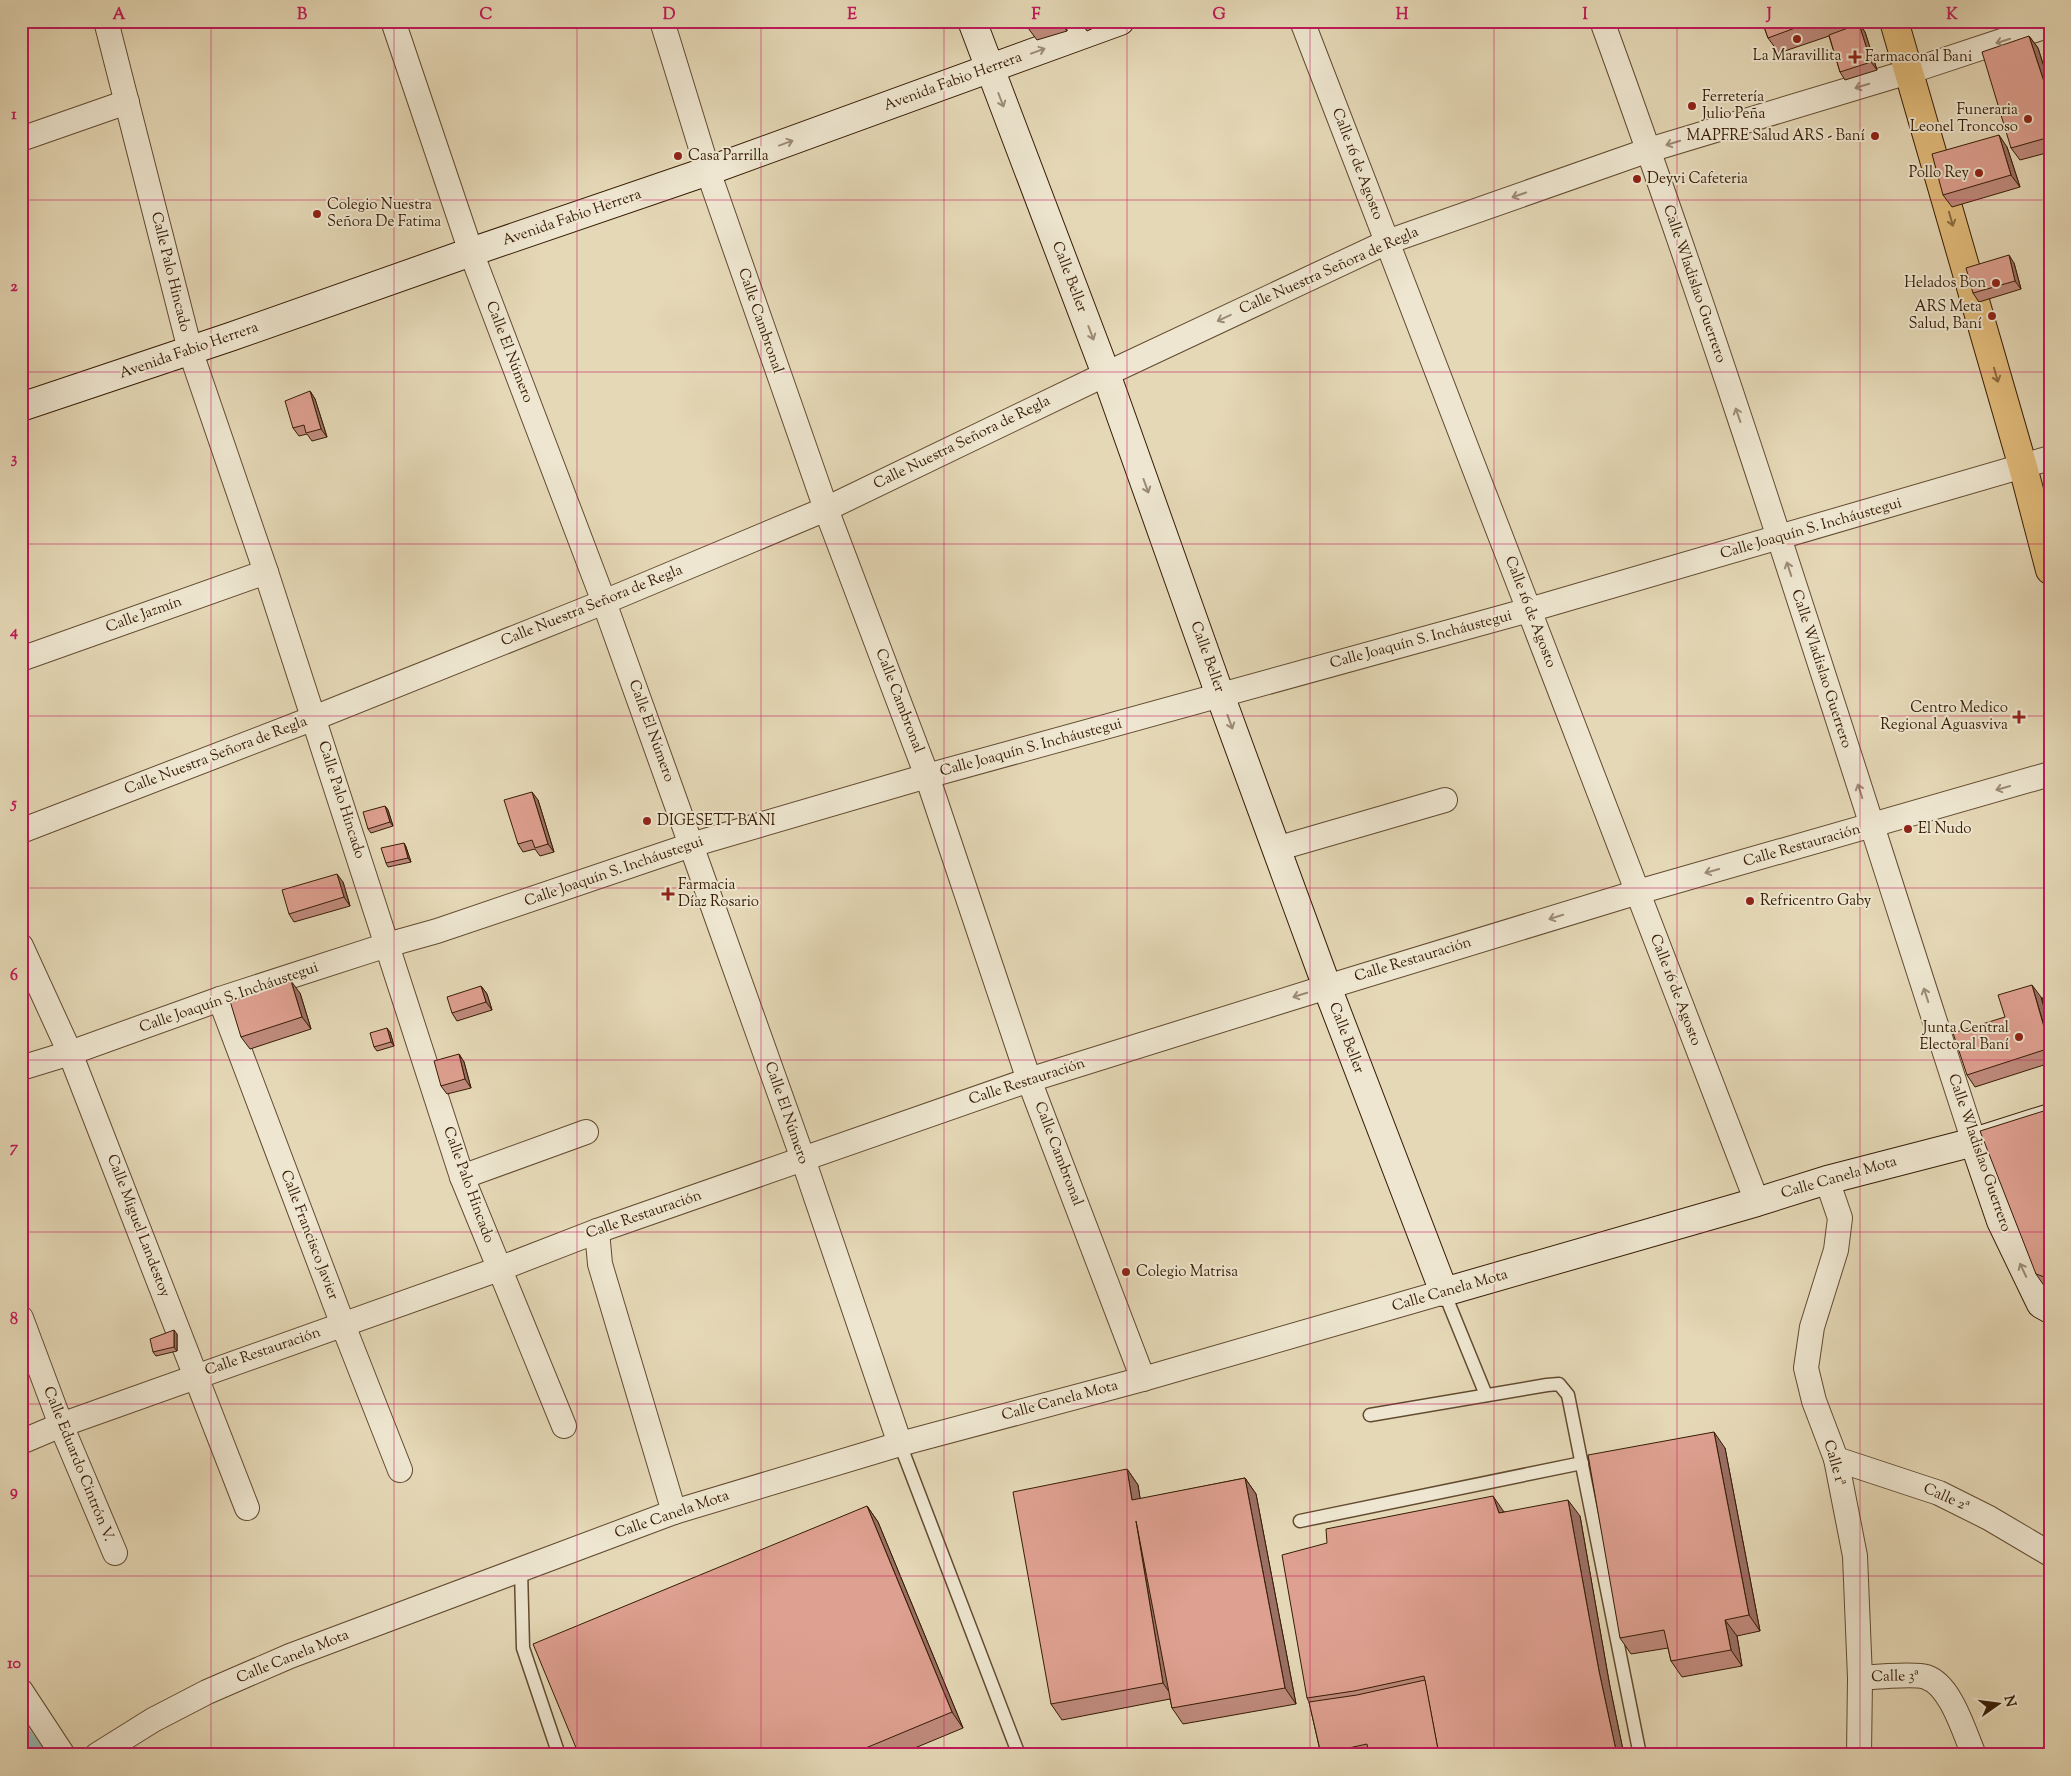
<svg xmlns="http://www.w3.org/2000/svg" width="2071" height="1776" viewBox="0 0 2071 1776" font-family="'Sorts Mill Goudy',serif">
<rect width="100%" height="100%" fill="#e5d8b6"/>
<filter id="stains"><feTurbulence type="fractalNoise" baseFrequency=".004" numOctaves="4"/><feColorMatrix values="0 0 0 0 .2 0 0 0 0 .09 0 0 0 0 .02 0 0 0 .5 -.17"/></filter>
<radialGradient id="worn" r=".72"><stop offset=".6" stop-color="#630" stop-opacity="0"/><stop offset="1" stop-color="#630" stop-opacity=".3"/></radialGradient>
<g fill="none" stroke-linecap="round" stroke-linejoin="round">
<!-- canal -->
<polyline stroke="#96b9b2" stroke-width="22" points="21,1736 35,1755"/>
<defs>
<g id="lane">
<polyline points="1444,1292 1486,1395"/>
<polyline points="1370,1415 1547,1385 1559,1384 1568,1395 1640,1755"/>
<polyline points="900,1444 1019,1755"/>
<polyline points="1300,1521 1582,1463"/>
<polyline points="521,1570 523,1648 559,1755"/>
</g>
<g id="street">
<polyline points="106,21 190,350 266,572 462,1177 564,1426"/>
<polyline points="393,21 471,252 604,602 691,845 803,1159 900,1444"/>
<polyline points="662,21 708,171 826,509 927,776 1029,1080 1143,1379"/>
<polyline points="1302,21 1757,1202"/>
<path d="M1602,21C1737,391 1852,768 1974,1142"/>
<polyline points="21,139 127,102"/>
<polyline points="21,659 266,572"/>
<polyline points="21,831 314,718 604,602 826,509 1106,374 1387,242 1649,150 1908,72 2050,25"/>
<polyline points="1276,849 1445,800"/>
<polyline points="21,946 70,1053 247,1508"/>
<polyline points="220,999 343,1325 400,1470"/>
<polyline points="21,1068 70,1053 220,999 387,945 437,931 691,845 927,776 1529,610 2050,458"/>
<polyline points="462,1177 586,1132"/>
<polyline points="1827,1180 1840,1218 1836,1250 1812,1327 1806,1368 1814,1401 1836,1459 1855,1556 1860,1678 1859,1755"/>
<polyline points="597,1231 600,1264 674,1512"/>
<polyline points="21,1318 61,1425 115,1553"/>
<polyline points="21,1442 61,1425 499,1269 597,1231 1029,1080 1327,987 1638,892 2050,774"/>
<polyline points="1836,1459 1939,1493 1989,1518 2050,1554"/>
<path d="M1860,1678C1873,1677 1915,1673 1926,1677C1951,1685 1964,1732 1974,1755"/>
<polyline points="21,1691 63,1755"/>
<polyline points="97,1755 153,1720 207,1692 290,1656 674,1512 900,1444 1143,1379 1444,1292"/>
</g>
<g id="secondary">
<polyline points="972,21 1106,374 1220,695 1327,987 1444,1292 1757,1202 1827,1180 1974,1142 2050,1118"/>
<polyline points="21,407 230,337 471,252 708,171 1120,21"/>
<polyline points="1974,1142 2001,1221 2041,1304 2050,1309"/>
</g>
<polyline id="primary" points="1894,21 2023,467 2050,570"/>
</defs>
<!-- lane casing -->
<use href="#lane" stroke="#624b30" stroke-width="15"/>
<!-- street casing -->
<use href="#street" stroke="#624b30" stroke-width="26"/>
<!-- secondary casing -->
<use href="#secondary" stroke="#361c04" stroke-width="30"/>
<!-- primary casing -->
<use href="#primary" stroke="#361c04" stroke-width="30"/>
<!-- lane -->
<use href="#lane" stroke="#eee6d0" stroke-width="12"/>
<!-- street -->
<use href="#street" stroke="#eee6d0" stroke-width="24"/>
<!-- secondary -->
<use href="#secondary" stroke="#eee6d0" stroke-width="28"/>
<!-- primary -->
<use href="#primary" stroke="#e2bc7b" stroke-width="28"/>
</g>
<!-- wall -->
<g fill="#bf8a7c" stroke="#361c04">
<polygon points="1026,21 1065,21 1067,31 1037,40 1028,28"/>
<polygon points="1080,21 1109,21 1087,31"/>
<polygon points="1762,21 1861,21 1862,24 1860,25 1865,32 1877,70 1845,80 1840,72 1829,36 1779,53 1768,38"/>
<polygon points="1987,21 2012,21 1992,28"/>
<polygon points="2029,36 2038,48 2050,86 2050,152 2020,160 2011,148"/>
<polygon points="2007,147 2020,187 1952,207 1943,195"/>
<polygon points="2014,263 2021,289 1979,302 1973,293"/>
<polygon points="310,391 315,399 327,437 312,441 307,434 299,436 293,428"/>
<polygon points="538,800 554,852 540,856 535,849 523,852 518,844"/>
<polygon points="385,806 388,810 393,826 371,833 368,829"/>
<polygon points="404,843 406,847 411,862 388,867 386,863"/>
<polygon points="343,882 350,906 294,922 289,914"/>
<polygon points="481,986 487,994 492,1010 457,1021 452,1013"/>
<polygon points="300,993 311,1029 250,1049 241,1037"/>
<polygon points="2041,997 2050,1029 2050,1063 1975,1087 1967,1075 2005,1017"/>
<polygon points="390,1032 394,1046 377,1051 374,1047"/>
<polygon points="459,1054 464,1062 471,1088 447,1094 441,1086"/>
<polygon points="2050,1109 2050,1291 2047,1290 2036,1274"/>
<polygon points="177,1334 177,1351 156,1356 153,1352"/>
<polygon points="1725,1448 1760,1631 1737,1636 1742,1666 1682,1677 1671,1661 1668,1648 1631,1654 1620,1638"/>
<polygon points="1127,1469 1138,1485 1140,1499 1245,1478 1256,1494 1296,1704 1183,1724 1172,1708 1170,1699 1062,1720 1051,1704"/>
<polygon points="867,1506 878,1522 963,1728 898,1755 579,1755"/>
<polygon points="1504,1512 1580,1516 1610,1687 1624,1755 1321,1755 1309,1702 1307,1698"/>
</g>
<!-- shaded-wall -->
<g fill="#9b7065" stroke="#361c04">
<polygon points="1060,21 1065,21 1067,31"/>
<polygon points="1859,24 1865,32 1877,70 1871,62"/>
<polygon points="2029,36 2038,48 2050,86 2050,100"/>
<polygon points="1999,135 2007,147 2020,187 2011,175"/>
<polygon points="2009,255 2014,263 2021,289 2015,281"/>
<polygon points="310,391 315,399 327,437 321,429"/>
<polygon points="532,792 538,800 554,852 548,844"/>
<polygon points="385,806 388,810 393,826 390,822"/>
<polygon points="404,843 406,847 411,862 408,858"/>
<polygon points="337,874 343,882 350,906 344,897"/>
<polygon points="291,981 300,993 311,1029 302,1017"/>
<polygon points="2032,985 2041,997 2050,1029 2050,1046"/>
<polygon points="481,986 487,994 492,1010 486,1002"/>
<polygon points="387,1028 390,1032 394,1046 391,1042"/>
<polygon points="459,1054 464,1062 471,1088 465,1079"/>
<polygon points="174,1330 177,1334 177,1351 174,1347"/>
<polygon points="1714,1432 1725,1448 1760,1631 1749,1615"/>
<polygon points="1127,1469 1138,1485 1143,1516 1132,1500"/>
<polygon points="1245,1478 1256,1494 1296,1704 1285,1688"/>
<polygon points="1493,1496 1504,1512 1499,1513"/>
<polygon points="1568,1500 1580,1516 1610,1687 1624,1755 1617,1755 1599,1671"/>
<polygon points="867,1506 878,1522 963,1728 952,1712"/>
<polygon points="1136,1521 1174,1699 1163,1683"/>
<polygon points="1725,1620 1737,1636 1742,1666 1731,1650"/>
</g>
<!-- building -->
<g fill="#dea090" stroke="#361c04">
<polygon points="1026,21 1052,21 1028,28"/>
<polygon points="1762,21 1814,21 1768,38"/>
<polygon points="1859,24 1871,62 1840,72 1829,35"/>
<polygon points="2029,36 2050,100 2050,137 2011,148 1982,52"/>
<polygon points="1999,135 2011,175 1943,195 1932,154"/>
<polygon points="2009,255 2015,281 1973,293 1966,268"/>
<polygon points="310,391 321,429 306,433 304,425 293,428 285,401"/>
<polygon points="532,792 548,844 535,848 532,840 518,844 504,800"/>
<polygon points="385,806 390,822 368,829 363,812"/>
<polygon points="404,843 408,858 386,863 381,848"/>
<polygon points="337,874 344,897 289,914 282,890"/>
<polygon points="291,981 302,1017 241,1037 230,1001"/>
<polygon points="2032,985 2050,1048 1967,1075 1953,1033 2005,1017 1998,995"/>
<polygon points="481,986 486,1002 452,1013 447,997"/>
<polygon points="2050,996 2050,1027 2042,998"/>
<polygon points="387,1028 391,1042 374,1047 370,1033"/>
<polygon points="459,1054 465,1079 441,1086 434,1061"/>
<polygon points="2050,1109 2050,1279 2036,1274 1980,1131"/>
<polygon points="174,1330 174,1347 153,1352 150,1339"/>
<polygon points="1714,1432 1749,1615 1725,1620 1731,1650 1671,1661 1664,1630 1620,1638 1588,1455"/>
<polygon points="1127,1469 1132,1500 1245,1478 1285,1688 1172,1708 1136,1521 1163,1683 1051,1704 1013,1492"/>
<polygon points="1493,1496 1499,1513 1568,1500 1599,1671 1617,1755 1439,1755 1424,1676 1354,1691 1307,1698 1282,1555 1327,1543 1326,1529"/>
<polygon points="867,1506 952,1712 849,1755 579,1755 533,1644"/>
<polygon points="1425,1680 1439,1755 1369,1755 1367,1744 1321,1754 1309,1702 1357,1695"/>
</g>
<!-- one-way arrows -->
<defs><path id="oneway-shaft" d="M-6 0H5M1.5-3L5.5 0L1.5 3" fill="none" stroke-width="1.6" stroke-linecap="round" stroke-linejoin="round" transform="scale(1.25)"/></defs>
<g stroke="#9b8b74">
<use href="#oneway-shaft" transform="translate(2003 41) rotate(162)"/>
<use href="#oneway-shaft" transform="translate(1038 51) rotate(-20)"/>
<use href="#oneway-shaft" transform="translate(1862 86) rotate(163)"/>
<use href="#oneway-shaft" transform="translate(1001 100) rotate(69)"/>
<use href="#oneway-shaft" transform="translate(786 143) rotate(-20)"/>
<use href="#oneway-shaft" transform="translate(1673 143) rotate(163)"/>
<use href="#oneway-shaft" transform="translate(1519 195) rotate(161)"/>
<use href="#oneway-shaft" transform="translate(1224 318) rotate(155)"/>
<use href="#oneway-shaft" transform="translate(1091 333) rotate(69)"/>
<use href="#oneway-shaft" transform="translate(1738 415) rotate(-109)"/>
<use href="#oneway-shaft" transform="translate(1146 486) rotate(70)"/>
<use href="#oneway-shaft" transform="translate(1789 569) rotate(-108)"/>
<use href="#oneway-shaft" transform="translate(1230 722) rotate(70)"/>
<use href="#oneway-shaft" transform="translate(2003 788) rotate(164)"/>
<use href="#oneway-shaft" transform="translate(1860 791) rotate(-108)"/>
<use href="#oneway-shaft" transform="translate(1712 871) rotate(164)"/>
<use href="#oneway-shaft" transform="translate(1556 917) rotate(163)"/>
<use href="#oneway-shaft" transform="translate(1300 995) rotate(163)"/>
<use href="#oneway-shaft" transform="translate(1926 995) rotate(-108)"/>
<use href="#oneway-shaft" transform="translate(2023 1270) rotate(-115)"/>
</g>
<g stroke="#8c6c40">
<use href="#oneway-shaft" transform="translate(1951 219) rotate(74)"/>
<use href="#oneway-shaft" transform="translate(1996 375) rotate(74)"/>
</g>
<!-- grid -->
<path fill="none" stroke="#c2185b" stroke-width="1" stroke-opacity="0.55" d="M211,21V1755M394,21V1755M577,21V1755M761,21V1755M944,21V1755M1127,21V1755M1310,21V1755M1494,21V1755M1677,21V1755M1860,21V1755M21,200H2050M21,372H2050M21,544H2050M21,716H2050M21,888H2050M21,1060H2050M21,1232H2050M21,1404H2050M21,1576H2050"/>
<!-- markers -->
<g fill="#8f2418" stroke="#eee6d0" stroke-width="2">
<circle cx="1797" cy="39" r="5"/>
<path d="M1852.5 49.5h5v5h5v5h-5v5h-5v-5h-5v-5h5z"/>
<circle cx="1692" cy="106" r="5"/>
<circle cx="2028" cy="119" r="5"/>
<circle cx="1875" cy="136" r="5"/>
<circle cx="678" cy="156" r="5"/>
<circle cx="1979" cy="173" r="5"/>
<circle cx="1637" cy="179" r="5"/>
<circle cx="317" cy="214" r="5"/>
<circle cx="1996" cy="283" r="5"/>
<circle cx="1992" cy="316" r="5"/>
<path d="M2016.5 709.5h5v5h5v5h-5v5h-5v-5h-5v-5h5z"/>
<circle cx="647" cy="821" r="5"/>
<circle cx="1908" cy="829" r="5"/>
<path d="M665.5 886.5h5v5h5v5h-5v5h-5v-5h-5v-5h5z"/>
<circle cx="1750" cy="901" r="5"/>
<circle cx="2019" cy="1037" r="5"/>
<circle cx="1126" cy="1272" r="5"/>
</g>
<g text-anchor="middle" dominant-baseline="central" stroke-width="4" stroke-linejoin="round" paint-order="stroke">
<!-- poi labels -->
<g font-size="15" fill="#361c04" stroke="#eee6d0" text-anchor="start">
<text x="1797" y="56" text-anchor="middle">La Maravillita</text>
<text x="1865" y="57">Farmaconal Bani</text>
<text x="1702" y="97">Ferretería<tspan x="1702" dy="17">Julio Peña</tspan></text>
<text x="2018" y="110" text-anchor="end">Funeraria<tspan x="2018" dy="17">Leonel Troncoso</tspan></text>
<text x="1865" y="136" text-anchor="end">MAPFRE Salud ARS - Baní</text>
<text x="688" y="156">Casa Parrilla</text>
<text x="1969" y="173" text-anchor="end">Pollo Rey</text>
<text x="1647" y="179">Deyvi Cafeteria</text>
<text x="327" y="205">Colegio Nuestra<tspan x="327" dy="17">Señora De Fatima</tspan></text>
<text x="1986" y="283" text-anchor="end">Helados Bon</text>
<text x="1982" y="307" text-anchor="end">ARS Meta<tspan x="1982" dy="17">Salud, Baní</tspan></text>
<text x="2008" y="708" text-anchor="end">Centro Medico<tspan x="2008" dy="17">Regional Aguasviva</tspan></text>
<text x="657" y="821">DIGESETT BANI</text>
<text x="1918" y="829">El Nudo</text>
<text x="678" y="885">Farmacia<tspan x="678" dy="17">Díaz Rosario</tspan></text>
<text x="1760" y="901">Refricentro Gaby</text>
<text x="2009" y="1028" text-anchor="end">Junta Central<tspan x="2009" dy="17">Electoral Baní</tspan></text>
<text x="1136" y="1272">Colegio Matrisa</text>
</g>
<!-- street labels -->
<g font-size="15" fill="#361c04" stroke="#eee6d0">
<text transform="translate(953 82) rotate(-20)">Avenida Fabio Herrera</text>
<text transform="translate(1357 164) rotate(69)">Calle 16 de Agosto</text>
<text transform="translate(572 218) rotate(-19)">Avenida Fabio Herrera</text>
<text transform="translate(1329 271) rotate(-24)">Calle Nuestra Señora de Regla</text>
<text transform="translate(170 272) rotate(76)">Calle Palo Hincado</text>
<text transform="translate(1069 277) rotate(69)">Calle Beller</text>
<text transform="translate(1694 284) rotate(71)">Calle Wladislao Guerrero</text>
<text transform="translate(760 321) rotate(71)">Calle Cambronal</text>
<text transform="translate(189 351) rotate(-19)">Avenida Fabio Herrera</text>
<text transform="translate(509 352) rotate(69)">Calle El Número</text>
<text transform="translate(962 443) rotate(-26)">Calle Nuestra Señora de Regla</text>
<text transform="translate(1811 529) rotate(-16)">Calle Joaquín S. Incháustegui</text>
<text transform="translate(592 606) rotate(-22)">Calle Nuestra Señora de Regla</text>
<text transform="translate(1530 612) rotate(69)">Calle 16 de Agosto</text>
<text transform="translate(144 615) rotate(-20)">Calle Jazmín</text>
<text transform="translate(1421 640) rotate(-15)">Calle Joaquín S. Incháustegui</text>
<text transform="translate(1207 657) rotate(70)">Calle Beller</text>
<text transform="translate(1821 669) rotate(72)">Calle Wladislao Guerrero</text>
<text transform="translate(899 701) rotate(69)">Calle Cambronal</text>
<text transform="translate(651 731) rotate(70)">Calle El Número</text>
<text transform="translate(1031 748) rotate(-15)">Calle Joaquín S. Incháustegui</text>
<text transform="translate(216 756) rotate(-21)">Calle Nuestra Señora de Regla</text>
<text transform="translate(341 800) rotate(72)">Calle Palo Hincado</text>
<text transform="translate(1802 846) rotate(-16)">Calle Restauración</text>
<text transform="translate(614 872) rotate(-19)">Calle Joaquín S. Incháustegui</text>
<text transform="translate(1413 960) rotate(-17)">Calle Restauración</text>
<text transform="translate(1675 990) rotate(69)">Calle 16 de Agosto</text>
<text transform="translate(229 998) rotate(-19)">Calle Joaquín S. Incháustegui</text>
<text transform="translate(1346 1038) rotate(69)">Calle Beller</text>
<text transform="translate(1027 1082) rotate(-18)">Calle Restauración</text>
<text transform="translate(786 1113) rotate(71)">Calle El Número</text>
<text transform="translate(1979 1153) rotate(71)">Calle Wladislao Guerrero</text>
<text transform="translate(1058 1154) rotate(69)">Calle Cambronal</text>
<text transform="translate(1839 1178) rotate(-16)">Calle Canela Mota</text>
<text transform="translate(468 1185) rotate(70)">Calle Palo Hincado</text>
<text transform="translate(644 1215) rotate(-19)">Calle Restauración</text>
<text transform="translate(138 1226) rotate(69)">Calle Miguel Landestoy</text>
<text transform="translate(309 1235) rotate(69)">Calle Francisco Javier</text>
<text transform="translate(1450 1291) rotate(-16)">Calle Canela Mota</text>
<text transform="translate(263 1352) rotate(-19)">Calle Restauración</text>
<text transform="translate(1060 1401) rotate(-15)">Calle Canela Mota</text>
<text transform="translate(1834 1463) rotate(74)">Calle 1ª</text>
<text transform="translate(78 1464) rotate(68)">Calle Eduardo Cintrón V.</text>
<text transform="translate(1946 1498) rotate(24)">Calle 2ª</text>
<text transform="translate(672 1515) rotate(-19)">Calle Canela Mota</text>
<text transform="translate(293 1657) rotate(-22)">Calle Canela Mota</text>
<text transform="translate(1895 1677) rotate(-1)">Calle 3ª</text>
</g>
</g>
<!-- margin -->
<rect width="2071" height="1776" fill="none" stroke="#e5d8b6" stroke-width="55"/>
<!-- north arrow -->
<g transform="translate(1998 1704) rotate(76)" stroke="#eee6d0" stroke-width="4" paint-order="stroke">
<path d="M0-4L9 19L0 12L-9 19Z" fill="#361c04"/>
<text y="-8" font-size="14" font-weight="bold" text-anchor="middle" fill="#361c04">N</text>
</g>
<rect x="28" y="28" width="2016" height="1720" fill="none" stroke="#c2185b" stroke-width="2"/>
<g font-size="16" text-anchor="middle" font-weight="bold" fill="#c2185b">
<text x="119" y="19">A</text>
<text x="302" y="19">B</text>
<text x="486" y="19">C</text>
<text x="669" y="19">D</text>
<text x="852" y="19">E</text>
<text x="1036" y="19">F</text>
<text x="1219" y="19">G</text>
<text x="1402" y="19">H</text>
<text x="1585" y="19">I</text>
<text x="1769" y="19">J</text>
<text x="1952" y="19">K</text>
<text x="14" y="119">1</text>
<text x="14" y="291">2</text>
<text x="14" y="463">3</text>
<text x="14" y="636">4</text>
<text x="14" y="808">5</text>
<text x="14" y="980">6</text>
<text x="14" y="1152">7</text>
<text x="14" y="1324">8</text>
<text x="14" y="1496">9</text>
<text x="14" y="1668">10</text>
</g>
<rect width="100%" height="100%" filter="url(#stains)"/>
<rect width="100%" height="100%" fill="url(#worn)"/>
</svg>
